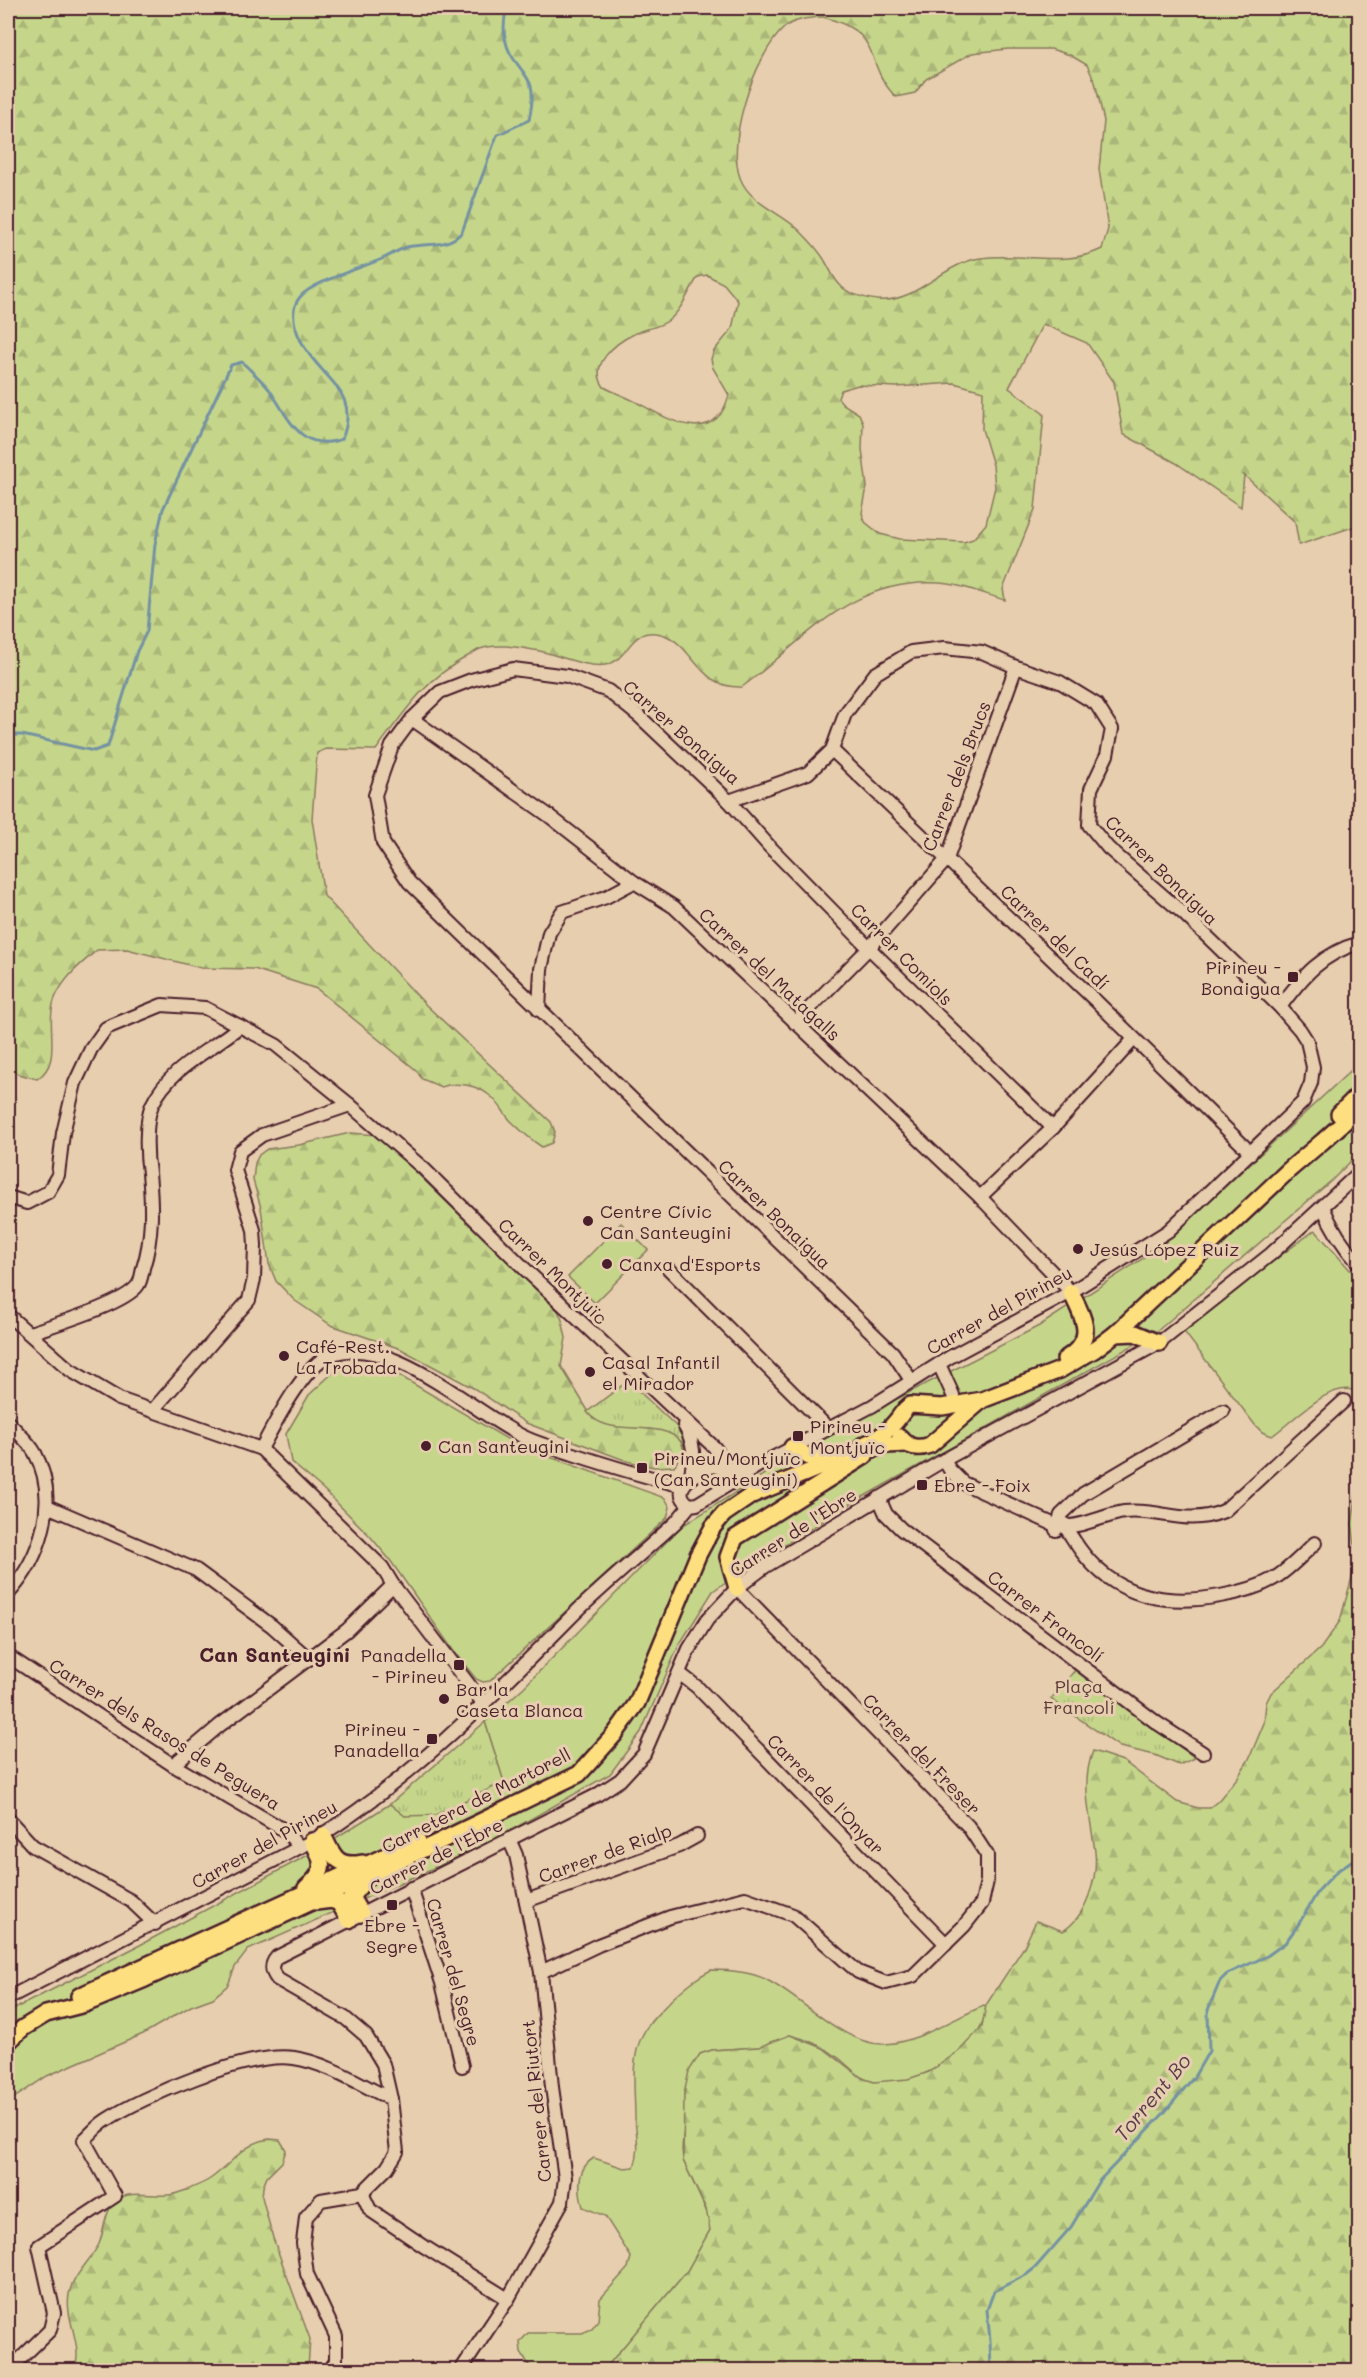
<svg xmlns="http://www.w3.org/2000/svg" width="1367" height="2378" viewBox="0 0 1367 2378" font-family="Mali,sans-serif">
<defs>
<pattern id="forest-firs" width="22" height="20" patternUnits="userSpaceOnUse" patternTransform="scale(1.5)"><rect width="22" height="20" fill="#c5d68b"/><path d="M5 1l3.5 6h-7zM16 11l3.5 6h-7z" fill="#abb778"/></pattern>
<pattern id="park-tufts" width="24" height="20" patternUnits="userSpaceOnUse" patternTransform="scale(1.5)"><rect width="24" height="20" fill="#c5d68b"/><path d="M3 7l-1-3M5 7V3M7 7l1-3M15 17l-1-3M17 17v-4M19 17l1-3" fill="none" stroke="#abb778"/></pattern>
</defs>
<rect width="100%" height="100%" fill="#e7ceaf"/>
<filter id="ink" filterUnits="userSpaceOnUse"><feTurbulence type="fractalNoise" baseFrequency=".0167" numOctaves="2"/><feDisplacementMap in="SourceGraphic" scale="12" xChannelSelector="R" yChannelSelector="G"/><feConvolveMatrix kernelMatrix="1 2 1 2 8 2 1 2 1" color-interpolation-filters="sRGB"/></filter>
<g filter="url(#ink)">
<!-- grass -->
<g fill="#c5d68b" stroke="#887a5b" stroke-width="1.5">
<polygon points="1359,1063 1359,1153 1331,1181 1155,1333 854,1502 743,1570 713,1591 679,1645 641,1732 610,1774 483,1846 248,1950 235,1967 228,1985 213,1998 191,2006 143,2034 47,2076 8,2102 8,2012 140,1945 308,1855 390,1804 405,1816 504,1782 485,1722 524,1687 682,1526 774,1468 869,1413 1039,1326 1159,1248"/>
<polygon points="621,1223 648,1250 595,1303 568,1277"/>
<path d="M1315,1230L1350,1270L1359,1278V1392C1331,1378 1294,1421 1272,1436L1262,1432L1255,1425L1182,1329Z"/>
<polygon points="367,1364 400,1376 519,1446 665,1498 670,1507 667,1518 490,1681 483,1682 476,1679 453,1650 390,1560 370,1536 323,1489 291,1462 286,1434 309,1395 338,1368"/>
<path d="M711,1970C729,1970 748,1971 765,1979C800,1996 845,2046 884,2044C919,2043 953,2018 986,2005C985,2028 972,2041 955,2055C934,2073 888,2093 861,2077C852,2071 845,2062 836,2056C823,2046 806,2039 790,2035L759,2047L712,2050L700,2054L684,2094L685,2116L682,2149L683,2160L710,2219V2230L687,2271L604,2370H532L521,2352L520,2342L528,2333H582L592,2329L598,2321L600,2299L628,2268L631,2257L605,2216L583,2207C578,2189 577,2168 594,2158L624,2168L634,2167C641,2149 636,2136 635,2118C635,2092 630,2060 642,2036C648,2022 661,2011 671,2000C684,1988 695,1978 711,1970Z"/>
</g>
<!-- forest -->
<g fill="url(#forest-firs)" stroke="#887a5b" stroke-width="1.5" fill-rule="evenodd">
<path d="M8,8H1359V525L1299,545L1295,522L1244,475L1241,507L1176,463L1123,434L1114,382L1087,343L1043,324L1009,388L1044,414L1035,509L1003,589L1005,600C984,594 961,584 939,583C849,578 806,640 742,687C697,689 694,643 661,634C628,626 630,661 605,665C584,668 555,653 534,650C517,647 496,643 480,649C475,651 472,654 468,656C424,680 405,711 376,750L326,749L317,753L312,819L324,896L426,1005L551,1122L555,1132L552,1143L542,1147C531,1140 520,1130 510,1120C503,1112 498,1101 489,1095C477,1085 455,1081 441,1087L422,1079L416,1070L317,989L254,969L201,968L127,949L97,950C81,964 64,977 55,998C44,1026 64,1062 37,1079L18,1074L8,1067ZM823,17C887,34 861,62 896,97L915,93L926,79L972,53L1008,49H1051L1070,55L1087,65L1095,82L1104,121L1099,169L1108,229L1102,249C1064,268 1021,252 981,258C942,263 917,304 877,300C867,299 850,294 843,288C834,281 831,271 825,261C819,250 808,239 799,230C782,214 755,205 743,184C722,149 755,54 784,28C793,19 810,18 823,17ZM707,275L724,284L738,301L732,329L714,351L711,359L713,368L729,395C715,448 669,420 638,403C627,397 615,393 604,387C588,365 615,343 634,334C645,328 659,328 669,320C682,310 689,290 698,277ZM954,383L983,391L982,429L993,465L995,487L986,524L973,539L964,542L900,539L880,534L865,522L862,513L867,487L862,449L863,423L859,414L843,404L838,398L841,390L858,385L896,387Z"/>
<path d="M350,1133L378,1135L558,1311L562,1320L566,1338L561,1366L593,1419C605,1422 617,1425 630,1427C650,1430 680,1425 684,1451L674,1466L654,1467L627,1461L526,1423L475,1389L401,1349L331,1325L294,1300L276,1281L269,1264L261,1208L253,1180L255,1163L259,1155L267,1149L299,1145Z"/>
<path d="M1359,1479V2370H604L687,2271L710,2230L706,2209L683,2160L684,2094L689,2071L700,2054L712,2050L759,2047L790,2035L823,2048L862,2078L874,2082L908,2079L929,2072L959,2051L982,2027L986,2005L1024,1947L1036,1921L1063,1931C1086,1917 1098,1878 1095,1852C1091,1819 1080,1784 1093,1751L1123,1761L1177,1802L1198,1808H1209L1218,1801L1238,1777L1249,1759L1264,1723L1266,1703L1271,1693L1321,1648L1340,1621L1357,1559L1352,1524Z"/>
<path d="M269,2139L280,2140L286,2150L282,2162L267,2177L263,2187L262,2197L273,2238L310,2339L308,2368L306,2370H49L53,2368L74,2370C85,2345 62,2317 70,2290C75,2273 91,2260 99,2244C105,2230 104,2209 118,2199C131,2190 152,2197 168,2195C175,2195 183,2191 189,2189C196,2186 204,2183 210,2179C230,2166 243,2143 269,2139Z"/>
</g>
<!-- park -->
<g fill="url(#park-tufts)" stroke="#887a5b" stroke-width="1.5">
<path d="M628,1381L677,1427L683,1437L684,1451L683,1443C657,1415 610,1441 587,1412Z"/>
<polygon points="1075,1670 1195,1758 1179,1765 1155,1755 1120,1747 1051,1699"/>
<polygon points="485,1722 504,1782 435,1815 405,1816 390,1804"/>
</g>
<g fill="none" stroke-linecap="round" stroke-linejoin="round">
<!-- stream -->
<g stroke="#7592a2" stroke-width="3">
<path d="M8,735H22L94,751L108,746L137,651L147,631L155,544L163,509L231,365L242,362C251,371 261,379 269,389C288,416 300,454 342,439C362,390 319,378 301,341C294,327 289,310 300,297C312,282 364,267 382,259C391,255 398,250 407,247C427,242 447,249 462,232L497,135L529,120C531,110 534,97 531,86C528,76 519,67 513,58C503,43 502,24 507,8"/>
<polyline points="991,2370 990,2340 987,2310 994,2291 1026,2275 1035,2268 1071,2227 1099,2181 1164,2113 1194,2077 1209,2051 1208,2010 1220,1981 1227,1974 1267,1956 1285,1943 1298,1925 1319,1890 1337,1871 1360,1855"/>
</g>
<defs>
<g id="minor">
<polyline points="412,719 548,815 634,882 674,907 980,1197 1071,1292"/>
<polyline points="832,750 1097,1002 1251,1153"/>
<path d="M1280,1007C1302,977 1322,953 1360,943"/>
<polyline points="539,1010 541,969 549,933 562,912 606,897 634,882"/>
<polyline points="795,1023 869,948 947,859 1016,667"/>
<path d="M8,1197L27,1203L48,1192L58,1175L63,1133L75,1083L91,1049L106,1028L162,1005L205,1008L276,1045L350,1105L424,1169L529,1273L714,1447C721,1455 729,1475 726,1486L697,1504L690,1505L676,1522C641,1555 602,1586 568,1620C489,1700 408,1782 312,1841L8,1998"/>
<polyline points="980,1197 1053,1128 1134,1039"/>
<path d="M1323,1207C1332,1230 1344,1247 1360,1265"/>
<polyline points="668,1268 828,1428"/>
<polyline points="8,1315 70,1370 119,1399 261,1449 382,1567 393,1585 483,1703"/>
<path d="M30,1333C53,1325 125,1304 138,1285C141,1281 142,1273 143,1268C153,1237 152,1205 149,1173C146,1155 145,1121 152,1105C170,1067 209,1052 240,1026"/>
<polyline points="939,1364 953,1395"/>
<polyline points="911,1380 893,1353 409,882 383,843 375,795 392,746 412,719 440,692 471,680 513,669 567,676 608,691 639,716 729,801 769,846 869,948 1053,1128"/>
<polyline points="153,1410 249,1300 254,1279 255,1245 254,1230 235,1170 240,1151 262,1135 350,1105"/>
<path d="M8,1422C16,1431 29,1442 35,1453C60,1500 41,1558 8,1594"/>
<path d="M684,1425C695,1443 695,1458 690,1478"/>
<path d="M261,1449C274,1425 304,1365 330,1355C390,1331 474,1414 526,1438C541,1445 558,1449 573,1454C610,1466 646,1477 683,1486"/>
<polyline points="944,1460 950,1470 963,1483 1055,1525 1056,1530"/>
<polyline points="726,1486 761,1464 872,1406 950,1357 1071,1292 1168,1231 1303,1102 1311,1083 1313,1067 1307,1041 1300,1030 1280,1007 1184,914 1108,848 1089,825 1091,789 1107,755 1112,729 1096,704 1060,682 1016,667 982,652 944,648 911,652 875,674 845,714 832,750 808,773 729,801"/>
<polyline points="879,1498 886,1514 901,1529 1157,1723 1203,1753"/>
<path d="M690,1505C666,1489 699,1470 714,1466L722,1469L754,1466"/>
<polyline points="47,1506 196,1570 272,1626 309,1659"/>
<polyline points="1059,1521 1061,1515 1083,1494 1223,1411"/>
<path d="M1055,1525L1059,1521L1064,1523C1067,1531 1070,1534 1075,1542C1109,1595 1161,1607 1220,1596C1238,1593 1257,1588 1273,1579C1289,1570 1302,1555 1315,1543"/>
<path d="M1066,1526C1082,1527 1105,1515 1124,1512C1161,1508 1185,1527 1224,1511L1344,1401"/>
<polyline points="8,1656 173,1765 284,1830 300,1847"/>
<polyline points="679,1673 697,1687 946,1944"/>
<polyline points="173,1765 219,1726 347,1630 393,1585"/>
<polyline points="8,1819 33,1846 131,1901 155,1924"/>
<polyline points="411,1888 442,1983 462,2066"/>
<polyline points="526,1901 679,1846 697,1836"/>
<polyline points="541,1972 598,1945 670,1917 745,1898 793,1915 858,1972 886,1983 913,1976 964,1926 982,1903 987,1881 987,1855 968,1826 737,1588"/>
<polyline points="362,2193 370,2210 425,2247 508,2299"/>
<path d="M9,2370L50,2330L54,2313L39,2246L115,2196L84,2140C91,2134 97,2126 105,2121C142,2096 250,2051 294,2058C328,2063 361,2085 391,2099"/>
<path d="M330,2370L336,2361V2336L307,2274L303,2243L306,2217L321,2200L362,2193L387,2168L397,2152L391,2099L383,2064L366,2036L345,2018L277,1979C271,1971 270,1965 277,1957L597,1795L620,1780L644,1754L689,1649L707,1620L737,1588L766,1566L944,1460L1159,1343L1271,1254L1360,1172"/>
<polyline points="461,2370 508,2299 562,2202 565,2178 552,2087 541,1972 516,1855 509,1839"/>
</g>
<g id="major">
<polyline points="1339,1114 1360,1093"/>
<polyline points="1115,1334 1135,1333 1159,1343"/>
<path d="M1065,1359C1097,1339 1084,1320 1071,1292"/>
<path d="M900,1437C908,1447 917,1450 930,1445L981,1401"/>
<path d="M863,1445C876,1440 888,1432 897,1420C902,1414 903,1410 910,1405L942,1407L982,1400L1060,1370L1094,1350L1115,1334L1289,1170L1323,1141L1360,1108"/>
<polyline points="792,1447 809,1457 834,1459"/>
<polyline points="737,1588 728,1557 735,1538 865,1456"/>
<path d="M323,1835C333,1855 336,1868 362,1863"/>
<path d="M306,1888C326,1871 325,1863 312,1841"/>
<polyline points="316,1902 332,1900 339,1903 349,1920"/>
<polyline points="361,1914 351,1897 365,1880"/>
<polyline points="79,1996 418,1841"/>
<polyline points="8,2042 23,2028 46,2014 85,2004 145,1979 370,1875 579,1774 615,1734 637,1703 698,1555 713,1527 724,1514 752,1495 840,1459 887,1445 906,1444"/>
</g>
</defs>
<!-- minor casing -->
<use href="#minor" stroke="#4a1f2b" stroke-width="16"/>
<!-- major casing -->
<use href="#major" stroke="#4a1f2b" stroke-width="20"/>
<!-- minor -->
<use href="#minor" stroke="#e7ceaf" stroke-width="12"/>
<!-- major -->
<use href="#major" stroke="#fedf80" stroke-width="15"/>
</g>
</g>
<!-- markers -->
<g fill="#4a1f2b" stroke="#e7ceaf" stroke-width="2">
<rect x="1287" y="971" width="12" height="12" rx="3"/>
<circle cx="588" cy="1221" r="6"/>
<circle cx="1078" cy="1249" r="6"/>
<circle cx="607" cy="1264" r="6"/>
<circle cx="284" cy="1356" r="6"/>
<circle cx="590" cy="1372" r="6"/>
<rect x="792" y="1430" width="12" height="12" rx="3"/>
<circle cx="426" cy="1446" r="6"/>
<rect x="636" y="1462" width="12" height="12" rx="3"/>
<rect x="916" y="1479" width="12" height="12" rx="3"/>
<rect x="453" y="1659" width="12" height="12" rx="3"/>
<circle cx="444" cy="1699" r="6"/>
<rect x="426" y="1733" width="12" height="12" rx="3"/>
<rect x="386" y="1899" width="12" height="12" rx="3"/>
</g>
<g text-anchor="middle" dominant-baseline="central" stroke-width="6" stroke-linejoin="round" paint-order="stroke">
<!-- street labels -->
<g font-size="18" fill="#4a1f2b" stroke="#e7ceaf">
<text transform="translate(682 732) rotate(41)">Carrer Bonaigua</text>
<text transform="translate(956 776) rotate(-69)">Carrer dels Brucs</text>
<text transform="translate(1162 870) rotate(44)">Carrer Bonaigua</text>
<text transform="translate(1055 937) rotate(44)">Carrer del Cadí</text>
<text transform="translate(902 954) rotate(45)">Carrer Comiols</text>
<text transform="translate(770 974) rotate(43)">Carrer del Matagalls</text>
<text transform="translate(775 1214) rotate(44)">Carrer Bonaigua</text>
<text transform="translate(553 1271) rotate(44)">Carrer Montjuïc</text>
<text transform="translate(999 1310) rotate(-29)">Carrer del Pirineu</text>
<text transform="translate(793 1532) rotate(-33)">Carrer de l'Ebre</text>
<text transform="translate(1046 1616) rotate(37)">Carrer Francolí</text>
<text transform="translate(165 1734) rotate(32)">Carrer dels Rasos de Peguera</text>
<text transform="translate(922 1754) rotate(46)">Carrer del Freser</text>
<text transform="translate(826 1794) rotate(46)">Carrer de l'Onyar</text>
<text transform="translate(476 1800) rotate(-27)">Carretera de Martorell</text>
<text transform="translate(264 1844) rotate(-29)">Carrer del Pirineu</text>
<text transform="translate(605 1853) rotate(-20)">Carrer de Rialp</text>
<text transform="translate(436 1856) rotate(-27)">Carrer de l'Ebre</text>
<text transform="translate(454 1972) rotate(74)">Carrer del Segre</text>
<text transform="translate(536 2101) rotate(-96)">Carrer del Riutort</text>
</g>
<!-- poi labels -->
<g font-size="18" fill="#4a1f2b" stroke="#e7ceaf" text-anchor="start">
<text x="1281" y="967" text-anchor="end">Pirineu -<tspan x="1281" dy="21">Bonaigua</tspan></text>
<text x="600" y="1211">Centre Cívic<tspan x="600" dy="21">Can Santeugini</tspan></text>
<text x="1090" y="1249">Jesús López Ruiz</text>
<text x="619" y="1264">Canxa d'Esports</text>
<text x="296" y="1346">Café-Rest.<tspan x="296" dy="21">La Trobada</tspan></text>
<text x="602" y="1362">Casal Infantil<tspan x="602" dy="21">el Mirador</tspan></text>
<text x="810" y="1426">Pirineu -<tspan x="810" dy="21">Montjuïc</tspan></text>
<text x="438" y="1446">Can Santeugini</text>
<text x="654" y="1458">Pirineu/Montjuïc<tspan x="654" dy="21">(Can Santeugini)</tspan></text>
<text x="934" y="1485">Ebre - Foix</text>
<text x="447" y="1655" text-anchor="end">Panadella<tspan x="447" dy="21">- Pirineu</tspan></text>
<text x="456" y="1689">Bar la<tspan x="456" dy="21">Caseta Blanca</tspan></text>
<text x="420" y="1729" text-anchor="end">Pirineu -<tspan x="420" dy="21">Panadella</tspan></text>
<text x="392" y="1925" text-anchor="middle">Ebre -<tspan x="392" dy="21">Segre</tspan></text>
</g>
<!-- park labels -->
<g font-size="18" fill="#5c3a39" stroke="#e7ceaf">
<text x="1079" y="1686">Plaça<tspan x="1079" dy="21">Francolí</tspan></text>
</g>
<!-- neighbourhood labels -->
<g font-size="20" font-weight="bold" fill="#4a1f2b" stroke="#e7ceaf">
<text x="275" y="1654">Can Santeugini</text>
</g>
<!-- water labels -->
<g font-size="20" font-style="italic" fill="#553c49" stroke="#e7ceaf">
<text transform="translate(1152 2097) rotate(-50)">Torrent Bo</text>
</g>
</g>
<!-- margin -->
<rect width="1367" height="2378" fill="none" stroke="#e7ceaf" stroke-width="30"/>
<rect x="15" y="15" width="1337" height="2348" fill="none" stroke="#4a1f2b" stroke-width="2" filter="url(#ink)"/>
</svg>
